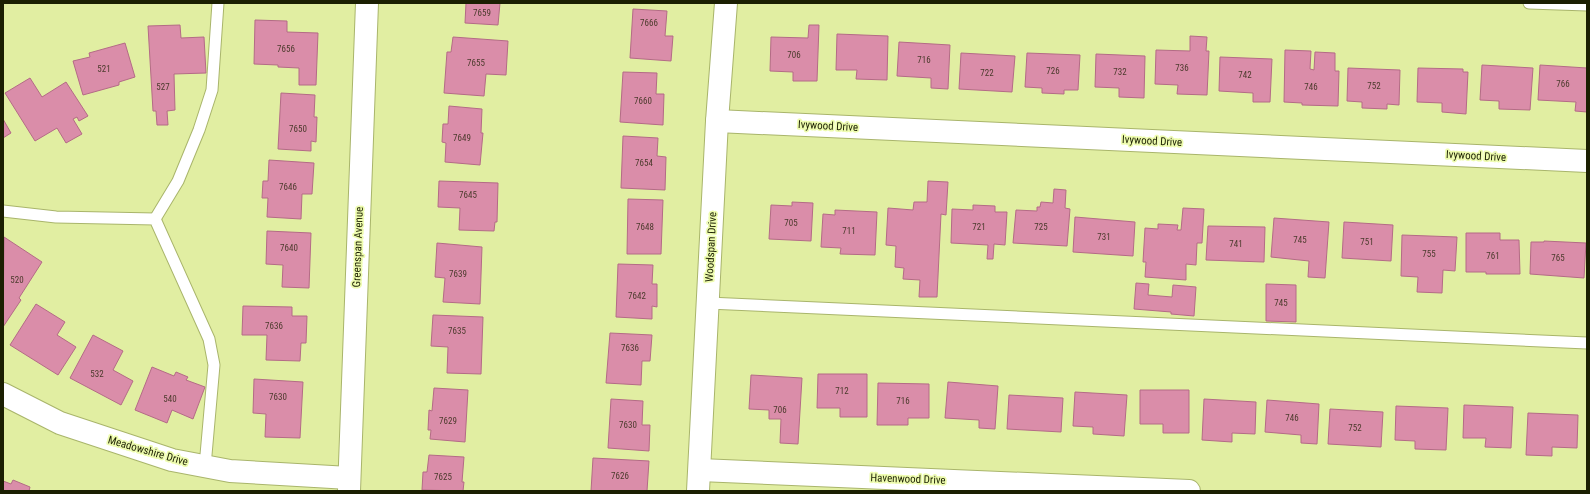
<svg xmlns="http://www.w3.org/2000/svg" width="1590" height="494" viewBox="0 0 1590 494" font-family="'Roboto Condensed',sans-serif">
<rect width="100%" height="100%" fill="#e1eea2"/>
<!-- building -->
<g fill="#da8da9" stroke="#b46b86">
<polygon points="466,3 500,3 498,25 465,23"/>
<polygon points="633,9 667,11 665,36 673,36 671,61 630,58"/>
<polygon points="255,20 287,21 287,32 318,33 316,85 299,85 299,68 278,67 278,65 254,64"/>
<polygon points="180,25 181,38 204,37 206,73 174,74 175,110 167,111 168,125 157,125 156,111 153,111 148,26"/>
<polygon points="809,25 819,25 817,81 793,81 793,72 770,71 771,37 808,38"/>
<polygon points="837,34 888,36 887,80 856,79 857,70 836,70"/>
<polygon points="1190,36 1207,37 1206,51 1209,51 1207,95 1177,94 1178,85 1155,84 1156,50 1190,51"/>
<polygon points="453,37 508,41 506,75 486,74 484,96 444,93 447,52 451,52"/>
<polygon points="899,42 950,45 948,89 931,88 931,78 897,76"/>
<polygon points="125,43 135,77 119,82 119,85 83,95 73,61 90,57 89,53"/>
<polygon points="1285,50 1311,51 1310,69 1314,70 1315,52 1335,53 1335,71 1339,71 1338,106 1302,105 1302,103 1284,102"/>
<polygon points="961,53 1015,56 1012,92 959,89"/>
<polygon points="1027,53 1080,55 1078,90 1064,90 1064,94 1042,93 1042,88 1025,87"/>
<polygon points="1096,54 1145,56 1144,98 1119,97 1119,88 1095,87"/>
<polygon points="1220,57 1272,59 1270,102 1253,102 1253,93 1219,91"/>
<polygon points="1482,65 1533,68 1530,110 1499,109 1499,101 1480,100"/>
<polygon points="1540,65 1587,68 1587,112 1575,111 1576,102 1538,100"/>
<polygon points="1348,68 1400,70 1399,105 1387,104 1387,109 1362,108 1362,102 1347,101"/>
<polygon points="1418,68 1463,69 1463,72 1468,72 1466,114 1442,112 1442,103 1417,102"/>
<polygon points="623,72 657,73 656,94 664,94 663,125 620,122"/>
<polygon points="30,78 42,97 66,82 88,116 79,121 77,117 73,119 82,134 66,143 57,128 35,141 5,93"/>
<polygon points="281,93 315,95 314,117 317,117 316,142 311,141 311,151 278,149"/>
<polygon points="449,106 482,109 481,133 483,133 480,165 445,162 446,143 442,142 443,124 448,124"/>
<polygon points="3,119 11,133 3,138"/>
<polygon points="623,136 658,138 657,156 666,157 665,190 621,188"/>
<polygon points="269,160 314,163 312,194 302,194 301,219 267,217 268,198 262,198 263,181 268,181"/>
<polygon points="439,181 498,183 497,222 495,222 494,231 459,230 460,208 438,207"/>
<polygon points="928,181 948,182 946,215 941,214 937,297 919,297 920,280 903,279 904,268 895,267 896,246 886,245 888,208 913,210 914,202 927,202"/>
<polygon points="1054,189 1066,190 1065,208 1070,209 1067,246 1013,243 1016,210 1037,211 1037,207 1040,207 1041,202 1053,203"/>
<polygon points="628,199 663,200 661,254 627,254"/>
<polygon points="792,202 813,203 811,241 769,239 771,205 792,206"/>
<polygon points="973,205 995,206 995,212 1007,212 1005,245 994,244 993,259 987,259 988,245 951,243 952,209 973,210"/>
<polygon points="1183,208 1204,209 1202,243 1197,243 1196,265 1186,264 1186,280 1145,277 1146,262 1143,262 1145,228 1158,229 1158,224 1178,225 1177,230 1181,230"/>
<polygon points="835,210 877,212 875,255 840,254 841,248 821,247 823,214 835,215"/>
<polygon points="1075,217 1135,222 1133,256 1073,252"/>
<polygon points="1274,218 1329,222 1325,278 1308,277 1309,261 1271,257"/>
<polygon points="1344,222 1393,225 1391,261 1342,258"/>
<polygon points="1208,226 1265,227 1264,262 1206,260"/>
<polygon points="267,231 311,233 309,288 282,287 283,265 266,264"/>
<polygon points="1466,233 1500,233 1500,240 1519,240 1520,274 1486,274 1486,272 1466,272"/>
<polygon points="1402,235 1457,237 1455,271 1443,270 1442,293 1417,292 1418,277 1401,276"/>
<polygon points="4,237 42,262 19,298 21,300 3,327"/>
<polygon points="1544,241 1586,243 1584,278 1530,274 1531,242 1544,242"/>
<polygon points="437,243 482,247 480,304 443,302 445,278 435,277"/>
<polygon points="618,264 653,265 652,284 657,284 657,307 652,306 652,319 616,317"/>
<polygon points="1136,283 1149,284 1148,295 1172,297 1173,285 1196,287 1194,316 1171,314 1171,312 1134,309"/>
<polygon points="1266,284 1296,285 1296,322 1266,321"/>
<polygon points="36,304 65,322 57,335 76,347 58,375 10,345"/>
<polygon points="243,306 292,307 292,316 307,316 306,343 301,343 300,361 266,360 267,335 242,335"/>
<polygon points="433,315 483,317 481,374 447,373 448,347 431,346"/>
<polygon points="610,333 652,335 650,361 642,361 641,385 606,383"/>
<polygon points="93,335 123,351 113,370 133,381 121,405 70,378"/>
<polygon points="152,367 174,376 176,372 188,377 186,380 205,387 193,419 172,410 167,423 135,410"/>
<polygon points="818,374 867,374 867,417 840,417 840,408 817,408"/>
<polygon points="751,375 802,378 798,444 780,443 781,419 769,419 769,410 749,409"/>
<polygon points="254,379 303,382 300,438 265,437 266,414 253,413"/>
<polygon points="948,382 998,386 995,429 979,428 979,420 945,418"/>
<polygon points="878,383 929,384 929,418 908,418 908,425 877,425"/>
<polygon points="434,388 468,390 465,442 430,439 431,430 428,430 429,410 432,411"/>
<polygon points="1140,390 1189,390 1189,433 1163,433 1163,424 1140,424"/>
<polygon points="1075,392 1127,395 1124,436 1093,434 1093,427 1073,426"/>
<polygon points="1009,395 1063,398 1061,432 1007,429"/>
<polygon points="611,399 643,401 642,425 650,425 649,451 608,448"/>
<polygon points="1204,399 1256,402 1255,434 1232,433 1232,442 1202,440"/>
<polygon points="1267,400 1319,404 1317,444 1301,443 1301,435 1265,432"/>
<polygon points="1464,405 1513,407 1511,448 1485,447 1486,438 1463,438"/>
<polygon points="1396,406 1448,408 1446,450 1415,449 1415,441 1395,440"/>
<polygon points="1330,409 1383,412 1381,447 1328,444"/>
<polygon points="1528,413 1578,415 1577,448 1552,447 1552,456 1526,455"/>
<polygon points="429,455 464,457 462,482 464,482 463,491 422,490 423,472 427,472"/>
<polygon points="593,458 649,461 647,491 591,491"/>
<polygon points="13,480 30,487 29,491 3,491 3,481 11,484"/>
</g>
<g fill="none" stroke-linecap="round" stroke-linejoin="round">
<defs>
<g id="service">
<polyline points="1529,3 1587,5"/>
<polyline points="3,211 56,217 155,219 209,339 214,365 205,466"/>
<polyline points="155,219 178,181 199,130 212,90 218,3"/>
<polyline points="708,303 1587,343"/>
</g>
<g id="minor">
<polyline points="717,121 1587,161"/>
<polyline points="3,394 60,423 172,460 230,471 349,478"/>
<polyline points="700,470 1189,491"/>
<polyline points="698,491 717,121 726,3"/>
</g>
<polyline id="tertiary" points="349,491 367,3"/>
</defs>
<!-- service casing -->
<use href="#service" stroke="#a9b56b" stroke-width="13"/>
<!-- minor casing -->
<use href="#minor" stroke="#a9b56b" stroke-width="24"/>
<!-- tertiary casing -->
<use href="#tertiary" stroke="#a9b56b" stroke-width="24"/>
<!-- service -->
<use href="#service" stroke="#fff" stroke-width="11"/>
<!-- minor -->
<use href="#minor" stroke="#fff" stroke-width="22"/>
<!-- tertiary -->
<use href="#tertiary" stroke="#fff" stroke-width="22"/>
</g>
<g text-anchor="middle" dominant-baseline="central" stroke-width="3.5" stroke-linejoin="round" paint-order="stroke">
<!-- number labels -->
<g font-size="9" fill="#4b3a2c">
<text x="482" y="13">7659</text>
<text x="649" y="23">7666</text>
<text x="286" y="49">7656</text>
<text x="794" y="55">706</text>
<text x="924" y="60">716</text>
<text x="476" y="63">7655</text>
<text x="1182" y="68">736</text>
<text x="104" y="69">521</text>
<text x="1053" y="71">726</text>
<text x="1120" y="72">732</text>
<text x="987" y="73">722</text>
<text x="1245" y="75">742</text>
<text x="1563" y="84">766</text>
<text x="1374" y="86">752</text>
<text x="163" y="87">527</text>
<text x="1311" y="87">746</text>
<text x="643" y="101">7660</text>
<text x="298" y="129">7650</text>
<text x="462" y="138">7649</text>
<text x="644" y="163">7654</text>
<text x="288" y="187">7646</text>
<text x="468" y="195">7645</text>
<text x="791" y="223">705</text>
<text x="645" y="227">7648</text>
<text x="979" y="227">721</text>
<text x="1041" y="227">725</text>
<text x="849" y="231">711</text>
<text x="1104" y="237">731</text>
<text x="1300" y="240">745</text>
<text x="1367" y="242">751</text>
<text x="1236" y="244">741</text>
<text x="289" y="248">7640</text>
<text x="1429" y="254">755</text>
<text x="1493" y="256">761</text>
<text x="1558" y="258">765</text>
<text x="458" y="274">7639</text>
<text x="17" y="280">520</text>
<text x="637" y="296">7642</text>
<text x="1281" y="303">745</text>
<text x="274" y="326">7636</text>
<text x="457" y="331">7635</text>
<text x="630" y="348">7636</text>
<text x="97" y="374">532</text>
<text x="842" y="391">712</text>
<text x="278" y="397">7630</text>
<text x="170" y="399">540</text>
<text x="903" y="401">716</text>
<text x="780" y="410">706</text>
<text x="1292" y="418">746</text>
<text x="448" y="421">7629</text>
<text x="628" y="425">7630</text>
<text x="1355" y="428">752</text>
<text x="620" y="476">7626</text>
<text x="443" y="477">7625</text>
</g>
<!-- street labels -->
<g font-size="11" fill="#1b1f02" stroke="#eefcaf">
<text transform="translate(828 126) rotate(3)">Ivywood Drive</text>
<text transform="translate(1152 141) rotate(3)">Ivywood Drive</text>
<text transform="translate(1476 156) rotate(3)">Ivywood Drive</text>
<text transform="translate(358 247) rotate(-88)">Greenspan Avenue</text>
<text transform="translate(711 247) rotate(-87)">Woodspan Drive</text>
<text transform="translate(148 451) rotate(16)">Meadowshire Drive</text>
<text transform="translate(908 479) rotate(2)">Havenwood Drive</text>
</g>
</g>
<!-- border -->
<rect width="1590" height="494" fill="none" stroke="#1b1f02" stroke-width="8"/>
</svg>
